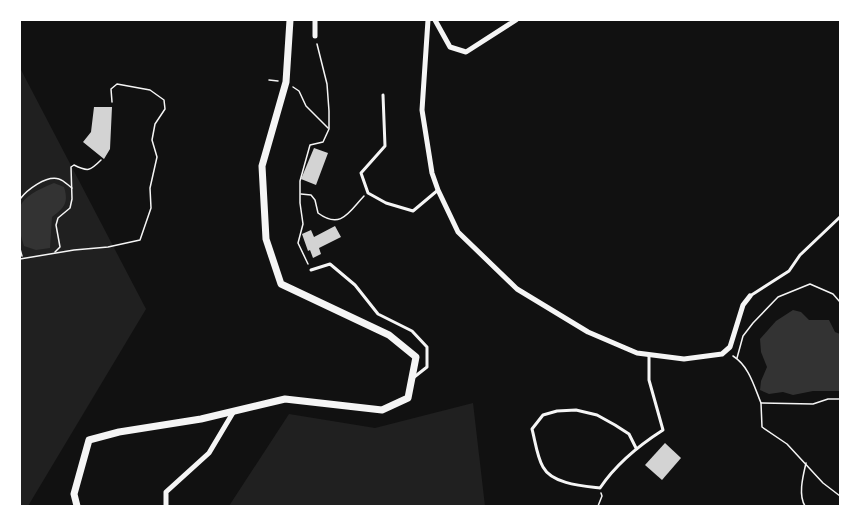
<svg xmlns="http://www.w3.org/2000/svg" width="860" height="526" viewBox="0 0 860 526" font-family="'Asap Condensed',sans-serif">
<rect width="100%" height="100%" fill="#111"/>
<!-- green -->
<g fill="#202020">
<polygon points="20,68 146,309 28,506 20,506"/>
<polygon points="473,403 485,506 229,506 289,414 375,428"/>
</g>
<!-- water -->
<g fill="#333">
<path d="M54,183L64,187C69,203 64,208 52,217L50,248L36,250L24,246C12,207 17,198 54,183Z"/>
<polygon points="793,310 801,312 809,320 829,320 835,332 840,334 840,391 813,391 793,395 783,392 769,394 760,390 761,381 767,367 761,352 760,339 776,321"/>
</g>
<!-- building -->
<g fill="#d3d3d3">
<polygon points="94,107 112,107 110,149 104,159 83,142 91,132"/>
<polygon points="314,148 328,153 316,185 301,179"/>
<polygon points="335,226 341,237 319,248 321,254 313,258 310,250 308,251 302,234 311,230 314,237"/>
<polygon points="665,443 681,458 662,480 645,465"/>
</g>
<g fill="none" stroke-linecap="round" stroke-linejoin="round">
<!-- path -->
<g stroke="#f5f5f5" stroke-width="1.5">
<polyline points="269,80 278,81"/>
<polyline points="293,87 299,91 306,106 328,128"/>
<path d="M301,194L311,195L315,200L318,213C341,230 349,212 364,196"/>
<path d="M20,199C27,190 46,175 59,179C63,180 68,185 72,188"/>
<polyline points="20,249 22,256"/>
<path d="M55,252L60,247L56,225L58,218L70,208L72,199L71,167L74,165C88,172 90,171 101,160"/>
<polyline points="20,259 74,250 108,247 140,240 151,208 150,188 157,157 152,140 155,124 165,109 164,100 150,90 117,84 111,89 112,102"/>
<polyline points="308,264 298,243 303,224 300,203 300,181 310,145 323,142 329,129 329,111 327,84 317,44"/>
<path d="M733,356C749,366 754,386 761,403L813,404L828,399H840"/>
<polyline points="737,358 743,336 753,323 778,297 810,284 833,294 840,302"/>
<polyline points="761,403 762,427 787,444 823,483 840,496"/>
<polyline points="598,506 602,496 601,493"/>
<path d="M805,506C798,495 803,476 806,463"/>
</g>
<!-- service -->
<g stroke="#f5f5f5" stroke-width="3">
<polyline points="383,95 385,146 361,173 368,193 386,203 413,211 438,190"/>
<polyline points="311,270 330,264 355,285 378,314 412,331 427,347 427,367 413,378"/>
<polyline points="750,296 789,271 800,255 840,217"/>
<path d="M636,448L629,434L615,425L597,415L576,410L557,411L543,415L532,429C535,440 537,457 543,467C552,484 583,486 600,488C616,464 638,446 663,430L649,380V355"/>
</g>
<!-- minor -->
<g stroke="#f5f5f5" stroke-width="5">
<polyline points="315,20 315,36"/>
<polyline points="428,20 422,110 432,173 438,190 458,232 517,289 588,332 637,353 684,359 722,354 730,347 743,305 750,296"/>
<polyline points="435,20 450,47 466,52 516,20"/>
<polyline points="166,506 166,492 209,453 234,411"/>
</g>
<!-- tertiary -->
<polyline stroke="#f5f5f5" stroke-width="7" points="77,506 74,494 89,440 119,432 201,419 285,399 382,410 408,398 416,357 389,335 281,284 266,239 262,166 286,82 290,20"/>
</g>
<!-- border -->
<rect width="860" height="526" fill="none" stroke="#ffffff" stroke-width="42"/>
</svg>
